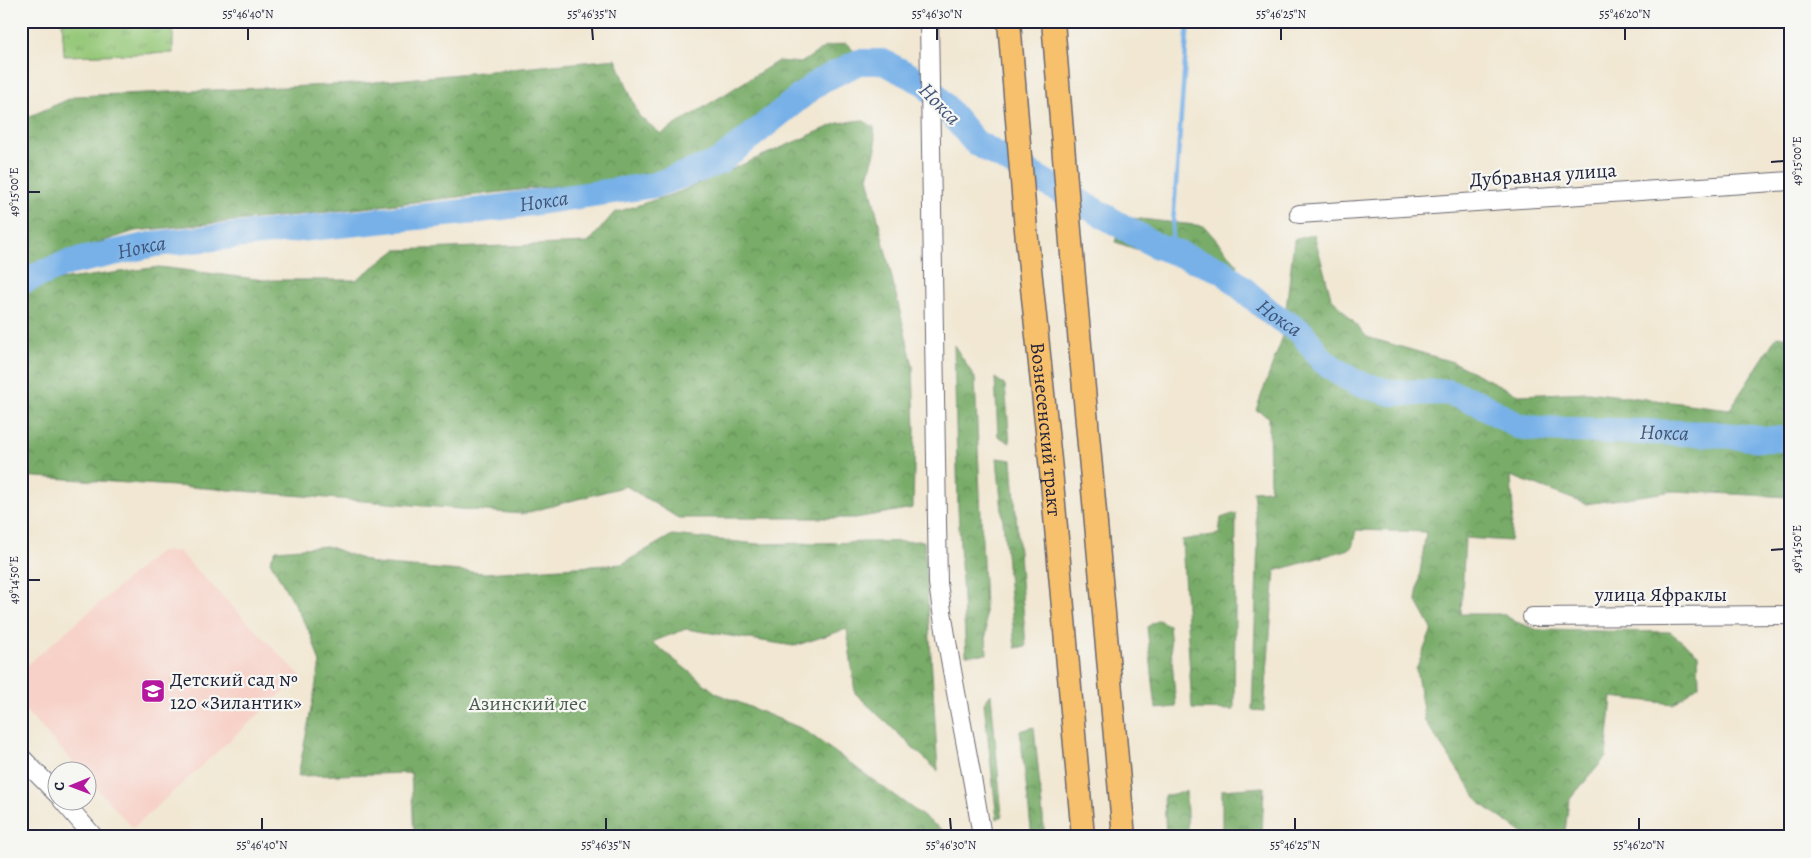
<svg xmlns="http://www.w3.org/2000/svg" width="1811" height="858" viewBox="0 0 1811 858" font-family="Alegreya,serif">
<defs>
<pattern id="forest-crowns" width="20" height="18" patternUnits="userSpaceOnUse" patternTransform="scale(1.25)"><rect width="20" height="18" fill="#78ac68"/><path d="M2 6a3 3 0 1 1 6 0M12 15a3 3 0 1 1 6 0" fill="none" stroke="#628c57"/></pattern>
<pattern id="park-tufts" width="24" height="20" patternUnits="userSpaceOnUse" patternTransform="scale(1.25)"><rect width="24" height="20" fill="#95c878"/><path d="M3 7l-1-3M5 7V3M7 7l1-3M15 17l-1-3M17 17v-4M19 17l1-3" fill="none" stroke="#79a264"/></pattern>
</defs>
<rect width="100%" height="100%" fill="#f6f6f2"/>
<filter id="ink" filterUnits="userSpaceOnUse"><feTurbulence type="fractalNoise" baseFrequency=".02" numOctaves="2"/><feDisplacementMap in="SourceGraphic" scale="10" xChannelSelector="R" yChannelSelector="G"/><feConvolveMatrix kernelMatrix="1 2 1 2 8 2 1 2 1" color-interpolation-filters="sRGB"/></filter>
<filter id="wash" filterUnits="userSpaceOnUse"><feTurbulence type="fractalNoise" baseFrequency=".0096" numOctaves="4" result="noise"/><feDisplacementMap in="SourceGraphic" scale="20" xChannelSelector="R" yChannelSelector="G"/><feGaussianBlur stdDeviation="1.12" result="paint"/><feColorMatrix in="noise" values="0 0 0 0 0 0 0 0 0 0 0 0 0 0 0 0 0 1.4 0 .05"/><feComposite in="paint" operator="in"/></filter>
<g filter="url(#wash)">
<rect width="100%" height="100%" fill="#f1e7d2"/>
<!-- built -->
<polygon fill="#f7d1c8" points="178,551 301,676 133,828 88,779 88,770 80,770 21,706 21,670 159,552"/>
<!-- forest -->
<g fill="url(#forest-crowns)" stroke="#4d6752">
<polygon points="846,43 859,56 823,69 773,113 714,156 654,179 536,188 327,212 135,231 21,268 21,120 76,96 354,84 616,59 639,116 661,134 778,61 801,63 825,47"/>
<polygon points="862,120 874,127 876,149 868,177 913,366 915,430 913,508 856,518 678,518 626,486 522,514 205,488 21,476 21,285 159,267 264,280 356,280 396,250 588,243 614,213 679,192 838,123"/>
<path d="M1122,217L1204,226L1238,265L1227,280C1189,269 1153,254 1115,242Z"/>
<polygon points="1314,234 1331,297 1367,337 1453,362 1519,395 1588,392 1730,409 1777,336 1790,338 1790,497 1674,491 1586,504 1511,476 1513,511 1510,541 1465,538 1461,614 1503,614 1516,622 1538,630 1670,632 1698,654 1699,685 1673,704 1612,697 1606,757 1569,800 1565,831 1556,837 1528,837 1480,803 1425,721 1416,669 1432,629 1416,600 1426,532 1356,530 1352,548 1275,571 1264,711 1252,710 1258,540 1253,491 1270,490 1269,417 1256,410 1283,336 1294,240"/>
<polygon points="954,345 975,378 987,654 966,655 958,508"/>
<polygon points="995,378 1005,385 1010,443 998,436"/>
<polygon points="997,458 1012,460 1026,647 1015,648"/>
<polygon points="1236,513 1234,710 1192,709 1182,540 1219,534 1221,518"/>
<polygon points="672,535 758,544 924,541 938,771 855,693 847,629 794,646 686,629 652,642 716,693 803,729 946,833 946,837 414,837 411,773 298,776 320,663 311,635 270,561 276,550 327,546 375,564 485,573 622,564"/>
<polygon points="1158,620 1169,625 1176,707 1156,709 1147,627"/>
<polygon points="991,694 1002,816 997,819 984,703"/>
<polygon points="1034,727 1045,837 1032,837 1020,731"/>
<polygon points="1264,787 1262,837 1222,837 1222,790"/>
<polygon points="1186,791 1188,837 1166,837 1164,796"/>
</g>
<!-- park -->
<polygon fill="url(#park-tufts)" stroke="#5c755a" points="173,21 173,53 64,56 62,22"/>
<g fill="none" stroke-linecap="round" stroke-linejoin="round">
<!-- stream -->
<polyline stroke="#77b1e8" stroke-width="4.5" points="1171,251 1188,21"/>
<!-- river -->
<path stroke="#77b1e8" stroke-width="26" id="s1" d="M21,282L67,263L155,244L475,211L655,185L719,162L820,81L859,62H883L926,84L975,142L1155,245L1221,270L1271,313L1302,333L1323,361L1354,382L1392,393L1448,392L1479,403L1518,426L1539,429L1714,434L1760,439H1790"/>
</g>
</g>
<g filter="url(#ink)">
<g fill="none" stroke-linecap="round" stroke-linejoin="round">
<defs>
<g id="minor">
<path d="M929,21L938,583C949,668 969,752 982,837"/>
<polyline points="1299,214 1790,181"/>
<polyline points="1532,617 1790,615"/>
<polyline points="21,757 58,795"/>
<polyline points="62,800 94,837"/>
</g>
<g id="major">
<path id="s2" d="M1009,21L1026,230L1051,470L1083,837"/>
<polyline points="1053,21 1072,255 1124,837"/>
</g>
</defs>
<!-- minor casing -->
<use href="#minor" stroke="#6a6770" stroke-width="20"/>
<!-- major casing -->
<use href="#major" stroke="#6a6770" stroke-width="25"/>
<!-- minor -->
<use href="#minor" stroke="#fff" stroke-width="18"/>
<!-- major -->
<use href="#major" stroke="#f7c06c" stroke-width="22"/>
</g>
</g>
<!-- ticks -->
<path fill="none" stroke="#22223b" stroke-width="2" d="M248,28V40M592,28L593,40M937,28V40M1281,28V40M1625,28V40M1771,162L1784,161M28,192H40M1771,550L1784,549M28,580H40M262,818V830M606,818V830M950,818L951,830M1295,818V830M1639,818V830"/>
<!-- icons -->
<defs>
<symbol id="school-square" viewBox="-11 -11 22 22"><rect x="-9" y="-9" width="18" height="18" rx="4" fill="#b5179e" stroke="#f6f6f2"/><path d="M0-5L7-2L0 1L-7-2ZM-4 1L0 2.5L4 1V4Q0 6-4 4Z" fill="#fff"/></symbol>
</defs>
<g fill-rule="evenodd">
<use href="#school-square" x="139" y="677" width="28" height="28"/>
</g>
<g text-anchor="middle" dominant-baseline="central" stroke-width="4.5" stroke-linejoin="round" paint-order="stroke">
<!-- street labels -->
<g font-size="20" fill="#22223b" stroke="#f6f6f2">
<text transform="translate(1543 175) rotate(-4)">Дубравная улица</text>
<text stroke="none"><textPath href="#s2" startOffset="410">Вознесенский тракт</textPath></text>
<text x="1661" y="594">улица Яфраклы</text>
</g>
<!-- poi labels -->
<g font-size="20" fill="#22223b" stroke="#f6f6f2" text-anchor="start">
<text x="170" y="679">Детский сад №<tspan x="170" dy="23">120 «Зилантик»</tspan></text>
</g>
<!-- park labels -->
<g font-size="20" fill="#4a5c50" stroke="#f6f6f2">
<text x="528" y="703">Азинский лес</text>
</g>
<!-- water labels -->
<g font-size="21" font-style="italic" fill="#405478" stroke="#f6f6f2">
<text transform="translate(940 104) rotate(46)">Нокса</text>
<text stroke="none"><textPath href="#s1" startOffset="531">Нокса</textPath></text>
<text stroke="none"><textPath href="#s1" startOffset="126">Нокса</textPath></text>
<text stroke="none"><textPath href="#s1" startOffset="1386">Нокса</textPath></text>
<text stroke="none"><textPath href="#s1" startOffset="1806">Нокса</textPath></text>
</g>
</g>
<!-- margin -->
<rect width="1811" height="858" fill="none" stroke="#f6f6f2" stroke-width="55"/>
<!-- north arrow -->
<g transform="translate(72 786) rotate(269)"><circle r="24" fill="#f6f6f2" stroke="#a1a1a9"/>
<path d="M0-4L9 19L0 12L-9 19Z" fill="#b5179e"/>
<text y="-8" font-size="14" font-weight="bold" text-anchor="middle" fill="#22223b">С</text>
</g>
<rect x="28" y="28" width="1756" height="802" fill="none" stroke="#22223b" stroke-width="2"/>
<g font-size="12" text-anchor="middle" fill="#22223b">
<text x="248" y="18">55°46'40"N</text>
<text x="592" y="18">55°46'35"N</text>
<text x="937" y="18">55°46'30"N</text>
<text x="1281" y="18">55°46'25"N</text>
<text x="1625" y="18">55°46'20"N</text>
<text transform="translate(1797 161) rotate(-90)" y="4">49°15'00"E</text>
<text transform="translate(14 192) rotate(-90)" y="4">49°15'00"E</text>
<text transform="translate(1797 549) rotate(-90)" y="4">49°14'50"E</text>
<text transform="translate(14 580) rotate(-90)" y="4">49°14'50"E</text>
<text x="262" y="849">55°46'40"N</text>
<text x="606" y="849">55°46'35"N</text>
<text x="951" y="849">55°46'30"N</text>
<text x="1295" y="849">55°46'25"N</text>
<text x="1639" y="849">55°46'20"N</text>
</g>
</svg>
